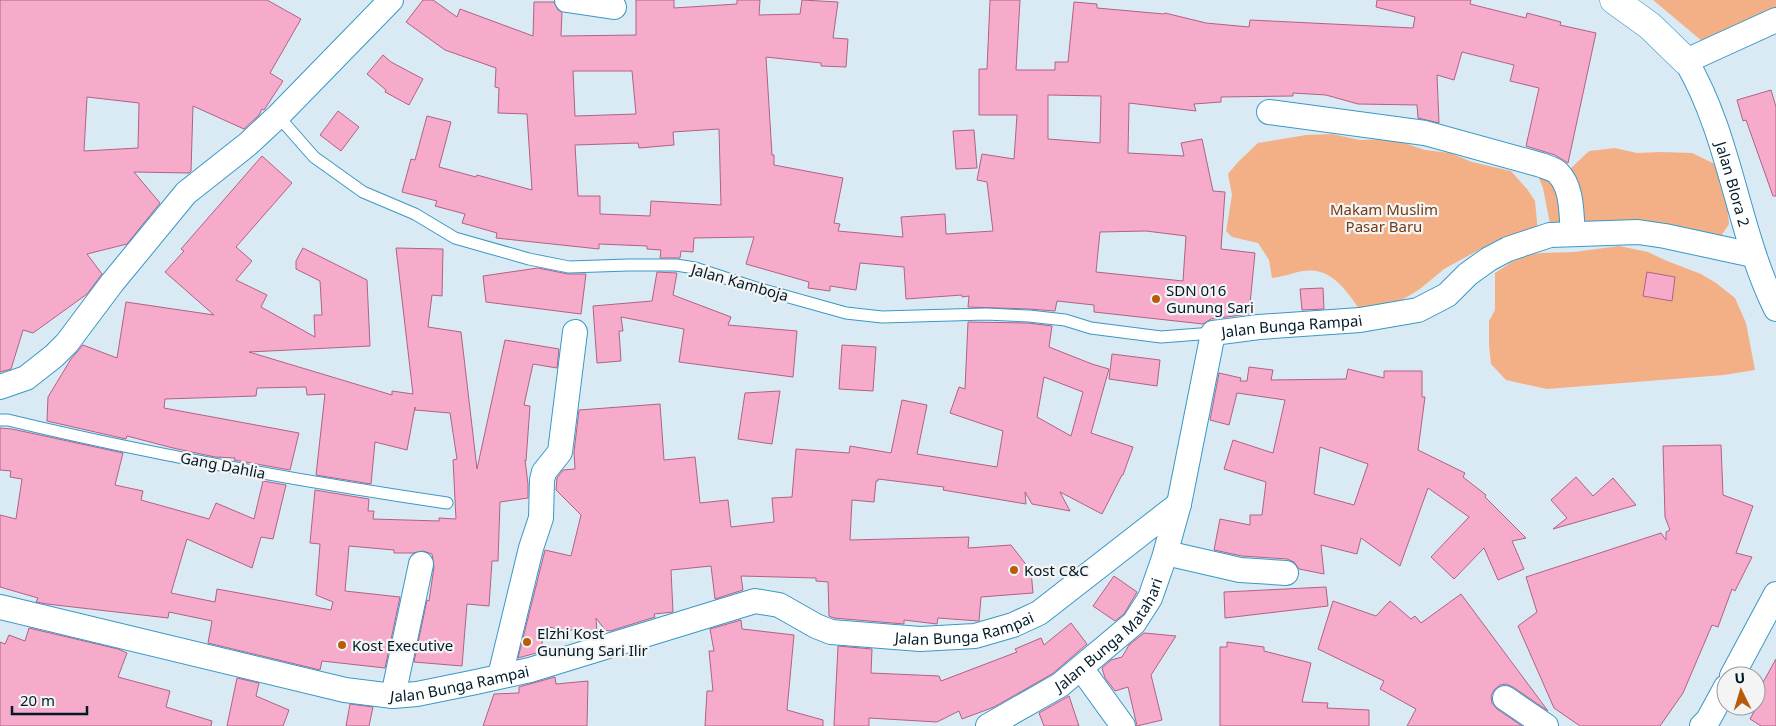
<svg xmlns="http://www.w3.org/2000/svg" width="1776" height="726" viewBox="0 0 1776 726" font-family="'Noto Sans',sans-serif">
<rect width="100%" height="100%" fill="#daeaf4"/>
<!-- green -->
<g fill="#f3b087">
<polygon points="1653,0 1776,0 1776,15 1702,41"/>
<path d="M1332,134L1360,140L1392,139L1425,150L1450,153L1472,162L1511,171L1527,189L1535,201L1538,232L1499,239L1444,269L1420,289L1382,312L1365,317C1349,295 1334,266 1303,271C1292,273 1283,277 1272,278L1269,260L1258,243L1232,237L1226,231L1232,195L1228,174L1238,162L1258,143L1306,135Z"/>
<polygon points="1615,148 1637,153 1661,152 1692,153 1717,165 1720,185 1727,203 1729,224 1719,239 1550,224 1543,188 1535,168 1567,172 1589,151"/>
<polygon points="1619,246 1648,252 1667,261 1701,274 1716,283 1735,298 1746,323 1755,370 1724,375 1547,389 1506,380 1491,364 1489,345 1489,321 1495,310 1495,273 1521,256 1541,253 1574,252"/>
</g>
<!-- building -->
<g fill="#f7abcb" stroke="#b06285" fill-rule="evenodd">
<path d="M0,0H267L301,19L270,73L283,81L264,110L262,109L259,115L244,129L193,106L191,171L189,173L134,172L160,203L127,244L87,254L102,274L87,294L33,333L23,330L11,369L0,372ZM87,97L139,103L138,148L84,151Z"/>
<path d="M423,0H433L457,17L460,9L533,36L534,2H554L558,10L562,12L561,36L636,35V0H674V8L737,4V0H760L759,15L800,14L802,0L838,2L833,38L848,39L846,67L821,66V63L766,57L772,155H774V165L843,178L834,223L840,224L838,231L903,237L901,217L945,214L946,234L993,231L987,182L977,180L982,154L1014,159L1017,115H979V69H987L990,0H1020L1016,70H1055V62H1068L1074,2L1097,4V8L1164,14L1165,13L1206,23L1249,27L1250,20L1413,28L1415,17L1376,7L1377,0H1471L1470,4L1526,18L1527,13L1561,22L1560,25L1596,33L1568,163L1555,155L1526,146L1539,88L1510,81L1514,65L1462,52L1454,80L1437,75L1439,123L1418,118L1417,105L1358,104L1326,95L1293,93V96L1221,97V102L1194,104L1196,111L1129,103L1128,153L1184,156L1181,143L1202,139L1213,191L1225,192L1221,249L1255,253L1249,314L1211,319L1203,324L1094,312V305L1057,301L1055,311L1029,309L968,307L969,296L962,297V295L906,299L904,267L860,263L856,290L830,286V291L808,288L809,282L746,264L754,237L694,238L693,252L681,251L680,258H660L661,250L647,249V246L599,244V249L496,238L497,233L462,223L465,214L435,206L437,201L402,192L411,159L415,160L427,116L451,122L439,167L476,177L477,175L532,190L527,114L498,113L499,88L495,87L496,68L445,50L406,22ZM573,71H632L636,114L575,116ZM1048,95L1101,96L1100,143L1048,139ZM719,129L721,205L651,201L650,216L600,214V196H578L575,145L638,143L639,148L674,145L673,132ZM1146,231L1186,236L1183,281L1096,272L1100,232Z"/>
<polygon points="383,55 391,62 423,79 409,105 385,92 386,90 367,74"/>
<polygon points="1771,90 1776,107 1776,196 1773,196 1746,120 1743,121 1737,100"/>
<polygon points="338,111 359,127 341,151 320,135"/>
<polygon points="974,130 977,168 956,169 953,131"/>
<polygon points="262,156 292,183 236,247 252,261 236,280 267,295 261,307 315,337 314,315 322,315 320,281 296,269 296,261 303,248 367,280 370,346 249,352 392,395 392,391 413,394 396,248 443,249 442,296 432,295 428,327 461,332 477,469 505,340 559,349 557,368 533,364 524,405 530,406 526,461 525,460 528,484 528,498 500,502 498,561 492,561 489,606 467,604 462,666 414,662 427,600 429,601 434,567 432,554 423,551 413,553 394,553 394,550 349,546 345,591 400,597 385,668 322,661 320,670 208,643 212,621 169,612 168,618 47,604 36,602 38,598 0,587 0,515 16,519 22,479 10,477 11,471 0,470 0,428 12,429 123,453 115,485 143,491 141,500 209,519 216,503 254,519 263,481 286,485 273,539 261,537 252,568 187,539 171,593 215,602 217,589 331,610 333,602 316,595 320,544 310,543 315,490 369,499 368,511 374,511 373,519 439,521 439,518 456,519 453,460 457,459 450,413 415,410 415,407 407,450 375,442 371,484 316,475 325,394 307,395 306,387 257,388 256,396 165,399 164,408 299,433 290,470 234,460 235,458 215,457 173,448 127,436 126,439 47,421 48,397 71,359 83,345 117,358 126,302 214,315 165,272 184,251 181,249"/>
<polygon points="538,268 568,274 586,274 581,314 486,302 483,276"/>
<polygon points="657,272 677,273 673,295 731,317 728,325 797,331 793,377 679,362 684,329 621,317 623,331 619,331 621,361 597,363 593,306 652,301"/>
<polygon points="1647,272 1675,277 1672,301 1643,296"/>
<polygon points="1323,288 1324,309 1302,310 1300,289"/>
<path d="M968,322L1028,323L1052,326L1049,347L1092,364L1109,369L1091,433L1133,447L1123,475H1122L1102,514L1060,492L1070,511L1032,504L1025,492L1026,504L943,490L944,487L878,479V481H876L874,502L852,500L850,540L969,537L968,548L1011,545L1031,571L1033,593L981,597L979,621L938,618L937,624L904,620V624L834,618L829,616L828,582L816,581V578L741,576L743,590L715,599L711,566L671,570L673,612L654,614L655,617L610,631L605,630L596,618L597,635L589,638L586,630H560L546,626L540,652L518,658L545,550L571,556L581,515L556,490L557,478L563,470L575,469L574,452L579,410L660,404L664,460L695,457L700,503L728,500L731,527L774,522L772,498L792,497L796,449L849,453L850,446L891,453L902,400L927,405L917,454L997,467L1003,431L950,413L959,387L965,389ZM1044,377L1083,392L1071,436L1037,417Z"/>
<polygon points="842,345 876,347 873,391 839,389"/>
<polygon points="1112,354 1160,360 1157,386 1109,379"/>
<path d="M1249,367L1273,370L1271,380L1346,379L1348,369L1384,378V371H1422V397H1425L1418,450L1465,473L1463,477L1486,495L1485,497L1526,538L1512,541L1524,569L1498,580L1484,548L1454,579L1431,557L1469,517L1428,488L1400,566L1361,538L1357,554L1321,545L1324,574L1299,569L1294,562L1287,559L1242,556L1214,550L1220,519L1250,525V515H1262L1266,482L1224,469L1233,440L1273,453L1285,400L1237,393L1229,425L1210,420L1219,373L1241,378L1240,381H1247ZM1320,447L1368,464L1354,505L1314,494Z"/>
<polygon points="780,391 772,444 738,439 745,393"/>
<polygon points="1721,445 1723,495 1753,506 1736,553 1752,557 1735,591 1732,589 1718,627 1712,625 1683,693 1660,726 1580,726 1554,708 1518,626 1537,612 1526,577 1661,533 1666,540 1666,532 1670,530 1665,517 1663,446"/>
<polygon points="1576,477 1593,496 1613,478 1636,505 1553,529 1567,518 1551,500"/>
<polygon points="1114,576 1137,592 1124,614 1115,621 1093,606"/>
<polygon points="1326,587 1328,606 1225,618 1224,592"/>
<polygon points="1461,594 1548,711 1513,687 1506,684 1500,685 1494,690 1491,696 1492,703 1497,709 1522,726 1407,726 1416,709 1380,689 1384,681 1318,649 1333,601 1376,616 1390,601 1411,619 1415,616 1421,623"/>
<polygon points="741,620 742,629 794,635 787,710 823,720 823,726 705,726 707,691 713,691 709,651 714,651 710,629"/>
<polygon points="1071,623 1087,644 1052,674 994,707 962,719 959,711 937,722 869,718 869,726 834,726 838,646 872,649 871,673 939,676 941,681 1017,652 1015,649 1041,638 1044,645"/>
<polygon points="29,628 118,649 127,653 118,677 170,691 166,707 212,721 211,726 0,726 0,642 5,644 9,635 25,641"/>
<polygon points="1144,633 1176,636 1151,675 1162,720 1137,726 1128,687 1115,691 1105,678 1102,668 1111,660 1122,657 1129,645"/>
<polygon points="1227,642 1264,647 1264,651 1311,663 1302,702 1328,703 1327,708 1369,710 1369,726 1220,726 1220,647 1227,647"/>
<polygon points="1776,659 1776,726 1761,726 1750,719 1756,708 1756,695"/>
<polygon points="555,677 556,684 588,681 587,726 483,726 494,694 519,693 519,687"/>
<polygon points="237,678 259,683 256,696 289,710 283,726 227,726"/>
<polygon points="1069,696 1079,726 1044,726 1039,713"/>
<polygon points="350,704 373,707 369,726 346,726"/>
</g>
<g fill="none" stroke-linecap="round" stroke-linejoin="round">
<defs>
<g id="lane">
<polyline points="278,116 314,157 363,192 415,214 455,238 529,259 569,267 628,265 676,265 695,268 753,287 846,313 882,317 986,314 1029,316 1065,320 1091,328 1161,337 1213,333"/>
<path d="M0,420H8C153,455 299,481 447,503"/>
</g>
<g id="street">
<polyline points="567,0 614,7"/>
<path id="s1" d="M1776,20L1686,61C1731,137 1737,230 1776,309"/>
<path d="M1269,112L1425,133L1541,165C1546,167 1554,169 1558,173C1573,188 1571,214 1573,234"/>
<polyline points="0,387 26,378 54,356 67,343 112,283 186,193 248,144 278,116 391,0"/>
<polyline points="1166,553 1240,570 1286,573"/>
<path id="s2" d="M0,607L345,690L393,696L417,694L476,682L530,670L755,601L779,605L816,626L831,632L920,639L975,636L1013,625L1039,613L1179,504"/>
<polyline points="1081,668 1123,726"/>
<polyline points="500,676 531,548 541,518 542,480 544,472 560,452 575,332"/>
<polyline points="1732,676 1776,594"/>
<polyline points="393,696 421,564"/>
<polyline points="1505,698 1546,726"/>
<path id="s3" d="M988,726L1060,685L1134,623L1150,598L1164,558L1179,504L1213,333L1259,327L1360,320L1418,310L1447,295L1468,274L1489,259L1508,249L1550,235L1638,232L1665,236L1753,255"/>
<polyline points="1702,726 1708,720 1726,687"/>
</g>
<polyline id="secondary" points="1614,0 1650,26 1686,61"/>
</defs>
<!-- lane casing -->
<use href="#lane" stroke="#3998c5" stroke-width="13"/>
<!-- street casing -->
<use href="#street" stroke="#3998c5" stroke-width="26"/>
<!-- secondary casing -->
<use href="#secondary" stroke="#3998c5" stroke-width="29"/>
<!-- lane -->
<use href="#lane" stroke="#fff" stroke-width="11"/>
<!-- street -->
<use href="#street" stroke="#fff" stroke-width="24"/>
<!-- secondary -->
<use href="#secondary" stroke="#fff" stroke-width="28"/>
</g>
<!-- markers -->
<g fill="#b95c0a" stroke="#f4f4f4" stroke-width="2">
<circle cx="1156" cy="299" r="5"/>
<circle cx="1014" cy="570" r="5"/>
<circle cx="527" cy="642" r="5"/>
<circle cx="342" cy="645" r="5"/>
</g>
<g text-anchor="middle" dominant-baseline="central" stroke-width="4.5" stroke-linejoin="round" paint-order="stroke">
<!-- street labels -->
<g font-size="15" fill="#001a27" stroke="#f4f4f4">
<text stroke="none"><textPath href="#s1" startOffset="231">Jalan Blora 2</textPath></text>
<text transform="translate(740 282) rotate(16)">Jalan Kamboja</text>
<text stroke="none"><textPath href="#s3" startOffset="561">Jalan Bunga Rampai</textPath></text>
<text transform="translate(223 465) rotate(11)">Gang Dahlia</text>
<text stroke="none"><textPath href="#s2" startOffset="996">Jalan Bunga Rampai</textPath></text>
<text stroke="none"><textPath href="#s3" startOffset="154">Jalan Bunga Matahari</textPath></text>
<text stroke="none"><textPath href="#s2" startOffset="471">Jalan Bunga Rampai</textPath></text>
</g>
<!-- park labels -->
<g font-size="15" fill="#723c15" stroke="#f4f4f4">
<text x="1384" y="209">Makam Muslim<tspan x="1384" dy="17">Pasar Baru</tspan></text>
</g>
<!-- poi labels -->
<g font-size="15" fill="#001a27" stroke="#f4f4f4" text-anchor="start">
<text x="1166" y="290">SDN 016<tspan x="1166" dy="17">Gunung Sari</tspan></text>
<text x="1024" y="570">Kost C&amp;C</text>
<text x="537" y="633">Elzhi Kost<tspan x="537" dy="17">Gunung Sari Ilir</tspan></text>
<text x="352" y="645">Kost Executive</text>
</g>
</g>
<!-- north arrow -->
<g transform="translate(1741 691) rotate(355)"><circle r="24" fill="#f4f4f4" stroke="#929da2"/>
<path d="M0-4L9 19L0 12L-9 19Z" fill="#b95c0a"/>
<text y="-8" font-size="14" font-weight="bold" text-anchor="middle" fill="#001a27">U</text>
</g>
<!-- scale -->
<path d="M12 706v8h75v-8" fill="none" stroke="#001a27" stroke-width="2.5"/>
<text x="20" y="706" font-size="15" fill="#001a27" stroke="#f4f4f4" stroke-width="4" paint-order="stroke">20 m</text>
</svg>
